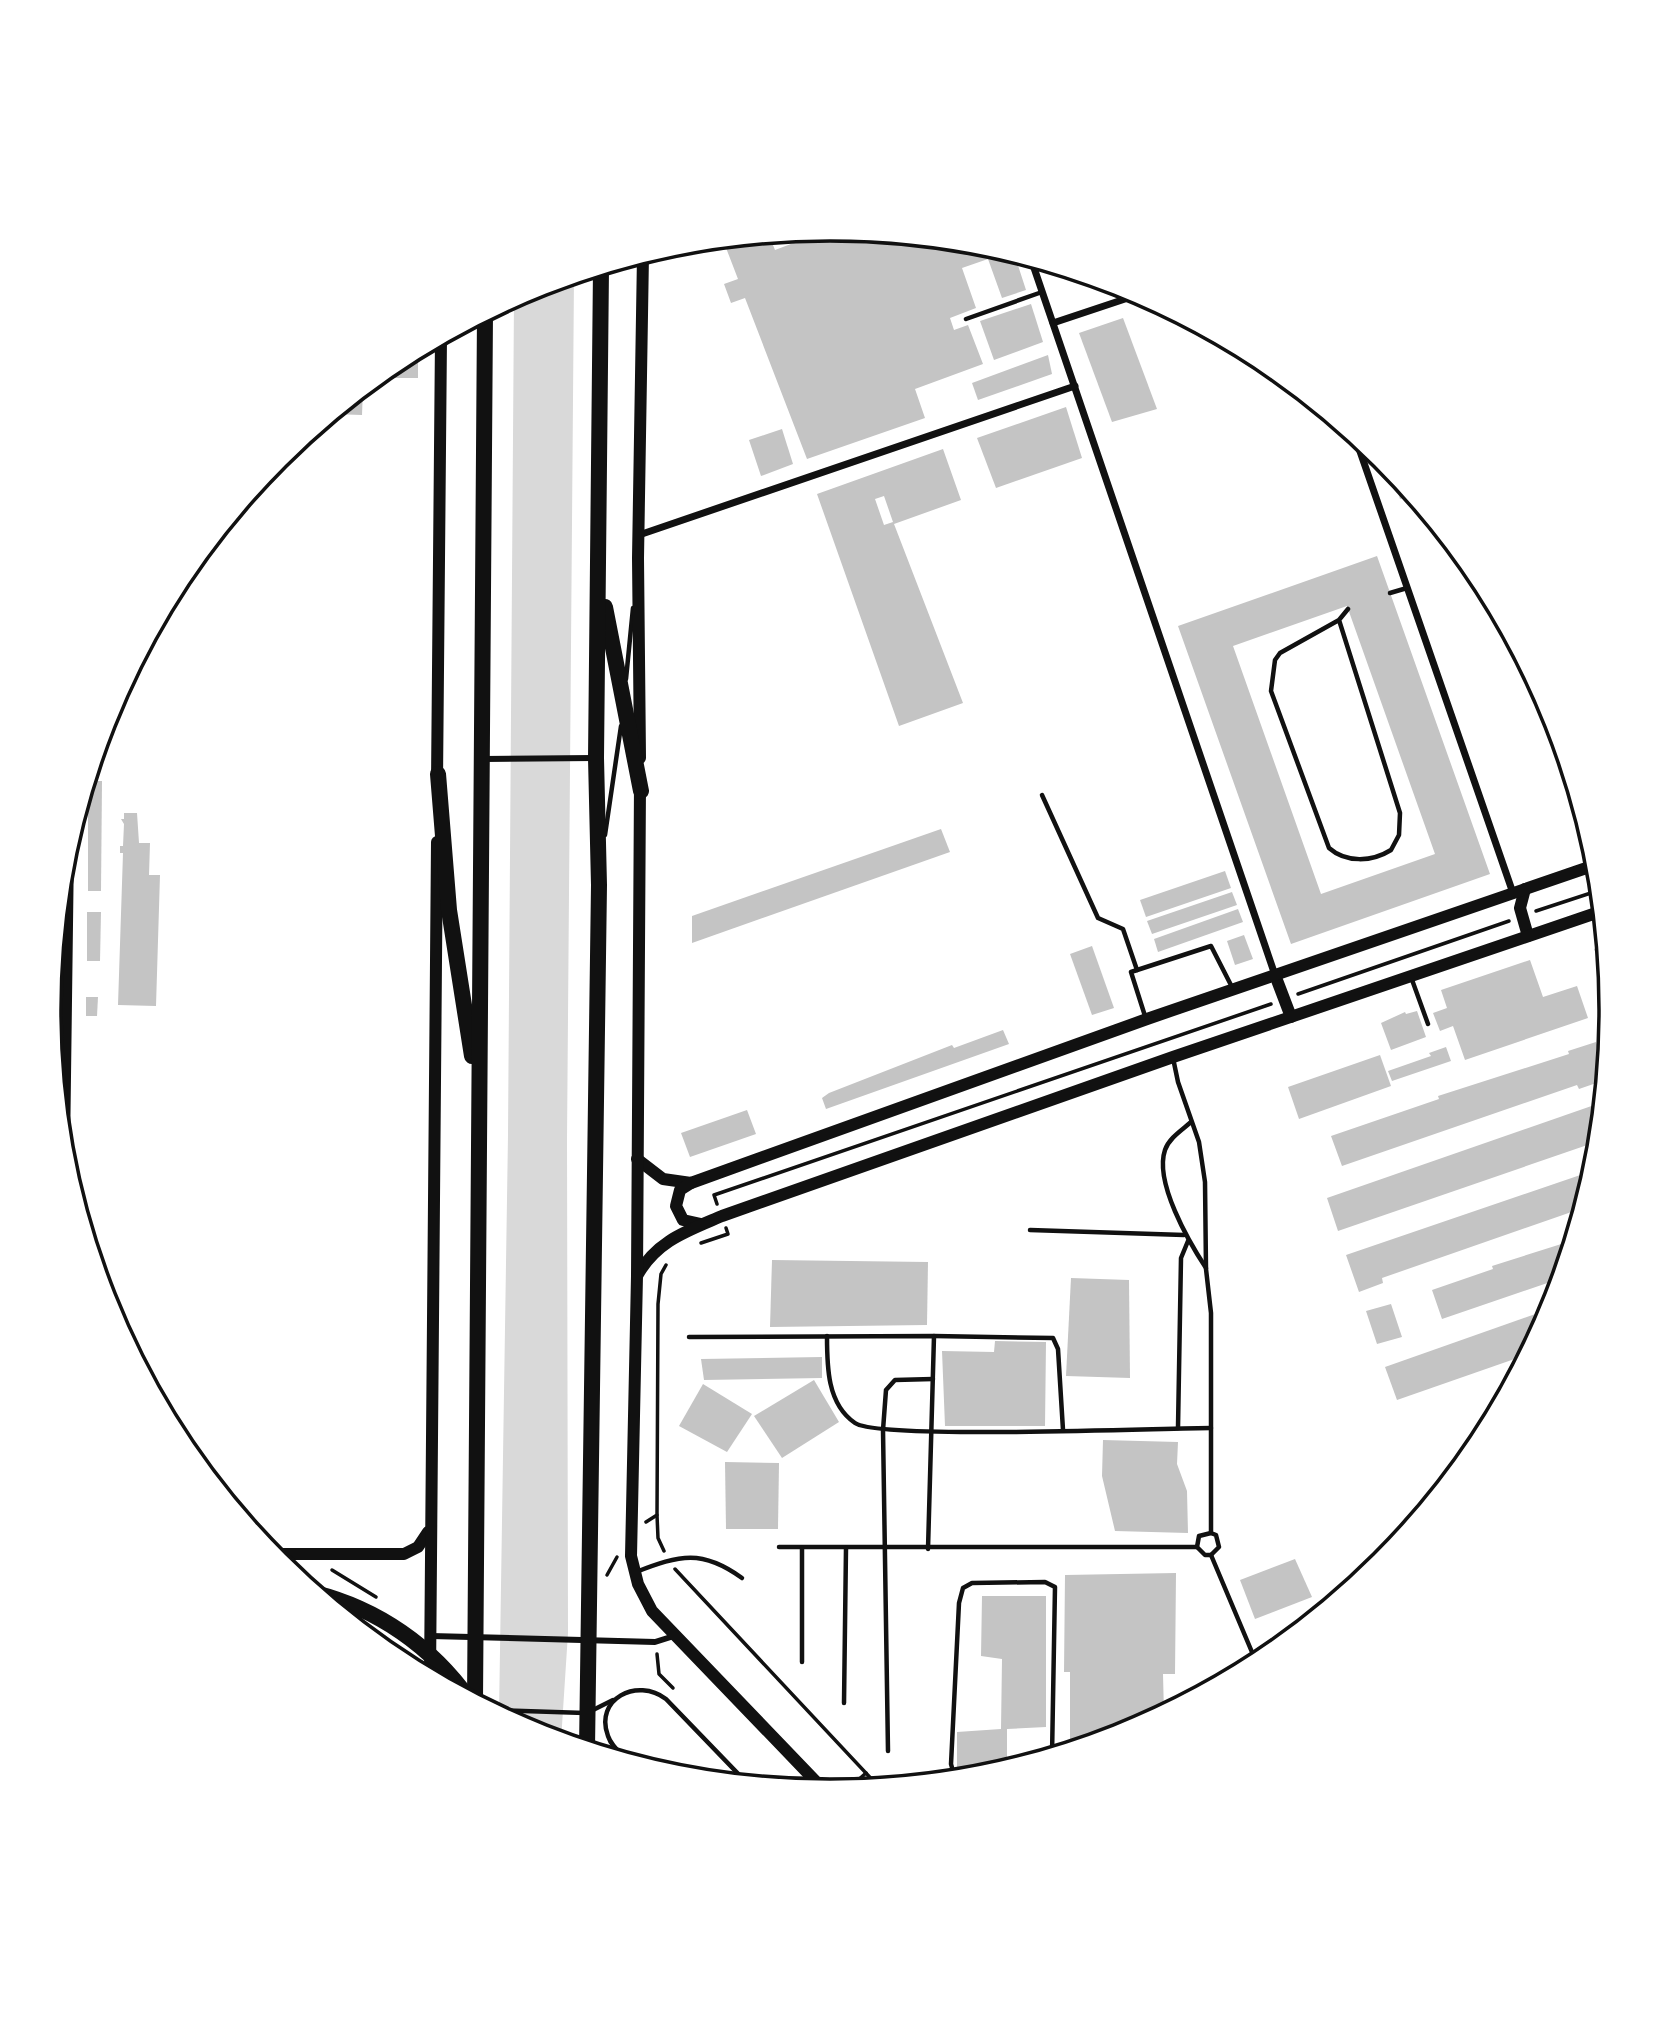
<svg xmlns="http://www.w3.org/2000/svg" width="1661" height="2021" viewBox="0 0 1661 2021" font-family="'Noto Sans',sans-serif">
<rect width="100%" height="100%" fill="#fff"/>
<!-- water -->
<polygon fill="#d9d9d9" points="574,276 567,1140 568,1633 561,1741 531,1732 499,1715 508,1135 514,298 532,288"/>
<!-- building -->
<g fill="#c4c4c4" fill-rule="evenodd">
<polygon points="831,229 983,244 1014,253 1026,290 1002,298 988,259 962,268 976,308 950,318 954,330 968,325 983,364 915,389 925,418 807,459 745,298 731,303 724,284 738,279 723,240 769,235 775,250 804,239 801,232"/>
<polygon points="1031,304 1043,342 994,360 980,321"/>
<polygon points="1123,318 1157,409 1112,422 1079,333"/>
<polygon points="412,352 418,353 418,378 391,378 391,365"/>
<polygon points="1048,355 1052,374 978,400 972,383"/>
<polygon points="363,388 362,415 331,414"/>
<polygon points="1066,407 1082,458 996,488 977,438"/>
<polygon points="782,429 793,464 761,476 749,440"/>
<path d="M943,449L961,500L894,524L963,703L899,726L817,494ZM884,496L893,522L884,525L875,499Z"/>
<polygon points="1389,465 1413,495 1400,499"/>
<path d="M1377,556L1490,874L1291,944L1178,626ZM1347,606L1435,854L1321,894L1233,646Z"/>
<polygon points="88,781 102,781 101,891 88,891"/>
<polygon points="124,813 137,813 139,843 150,843 149,875 160,875 156,1006 118,1005 123,853 120,853 120,846 123,846 124,824 121,819 124,819"/>
<polygon points="941,829 950,852 692,943 692,916"/>
<polygon points="1225,871 1231,888 1146,917 1140,900"/>
<polygon points="1232,892 1237,905 1152,934 1147,921"/>
<polygon points="1238,909 1243,922 1158,952 1154,939"/>
<polygon points="87,912 101,912 100,961 87,961"/>
<polygon points="1244,935 1253,959 1235,965 1227,941"/>
<polygon points="1606,945 1609,985 1609,986 1594,949"/>
<polygon points="1092,946 1114,1008 1092,1015 1070,954"/>
<polygon points="1530,960 1543,997 1577,986 1588,1018 1465,1060 1453,1026 1440,1031 1433,1013 1447,1008 1441,990"/>
<polygon points="86,997 98,997 97,1016 86,1016"/>
<polygon points="1417,1011 1426,1037 1391,1050 1381,1023 1405,1012 1406,1014"/>
<polygon points="1003,1030 1009,1044 826,1109 822,1098 829,1093 952,1045 954,1048"/>
<polygon points="1596,1042 1606,1071 1605,1080 1579,1089 1577,1085 1342,1166 1331,1136 1439,1099 1438,1096 1569,1054 1568,1051"/>
<polygon points="1446,1047 1451,1061 1392,1081 1388,1071 1431,1056 1429,1053"/>
<polygon points="1380,1055 1391,1086 1299,1119 1288,1087"/>
<polygon points="1603,1102 1599,1141 1338,1231 1327,1198"/>
<polygon points="747,1110 756,1134 690,1157 681,1133"/>
<polygon points="1595,1170 1583,1208 1382,1278 1383,1283 1359,1292 1346,1255"/>
<polygon points="1574,1240 1562,1278 1442,1319 1432,1290 1493,1269 1492,1266"/>
<polygon points="772,1260 928,1262 927,1325 770,1327"/>
<polygon points="1071,1278 1129,1280 1130,1378 1066,1376"/>
<polygon points="1391,1304 1402,1337 1377,1344 1366,1311"/>
<polygon points="1544,1311 1552,1311 1529,1354 1397,1400 1385,1367"/>
<polygon points="995,1341 1046,1342 1045,1426 945,1426 942,1351 994,1352"/>
<polygon points="822,1357 822,1378 704,1380 701,1359"/>
<polygon points="814,1380 839,1422 782,1458 754,1416"/>
<polygon points="703,1384 752,1414 727,1452 679,1426"/>
<polygon points="1103,1440 1178,1442 1177,1464 1187,1491 1188,1533 1115,1531 1102,1476"/>
<polygon points="725,1462 779,1463 778,1529 726,1529"/>
<polygon points="1295,1559 1312,1597 1255,1619 1240,1580"/>
<polygon points="1176,1573 1175,1674 1163,1674 1164,1714 1129,1733 1070,1751 1070,1672 1064,1672 1065,1575"/>
<polygon points="982,1596 1046,1596 1046,1727 1007,1729 1007,1770 957,1773 957,1732 1001,1729 1002,1659 981,1656"/>
</g>
<g fill="none" stroke-linecap="round" stroke-linejoin="round">
<!-- path -->
<g stroke="#111" stroke-width="3.5">
<polyline points="1536,911 1600,890"/>
<polyline points="1298,994 1509,921"/>
<polyline points="717,1204 714,1195 1271,1004"/>
<polyline points="701,1243 728,1234 726,1228"/>
<polyline points="657,1515 658,1538 664,1551"/>
<polyline points="646,1522 657,1515 658,1304 661,1274 666,1265"/>
<polyline points="675,1569 879,1787"/>
<polyline points="332,1570 376,1597"/>
<polyline points="607,1575 617,1557"/>
<polyline points="657,1654 659,1674 673,1688"/>
<polyline points="865,1789 857,1781 866,1773"/>
</g>
<!-- service -->
<g stroke="#111" stroke-width="4.5">
<polyline points="966,319 1042,292"/>
<polyline points="1390,593 1407,588"/>
<path d="M1339,620L1400,813L1399,835L1391,850C1372,862 1346,863 1329,848L1271,691L1275,660L1280,653L1339,620L1348,609"/>
<polyline points="626,679 633,608"/>
<polyline points="1042,795 1098,918 1123,929 1137,970"/>
<polyline points="605,835 621,726"/>
<polyline points="1411,977 1428,1024"/>
<polyline points="1145,1016 1131,972 1211,946 1233,989"/>
<polyline points="1173,1058 1178,1082 1199,1142 1205,1182 1206,1269 1211,1313 1211,1533 1216,1535 1219,1547 1211,1555"/>
<path d="M1191,1122C1182,1130 1169,1138 1165,1150C1154,1182 1189,1242 1206,1268"/>
<polyline points="1030,1230 1184,1235"/>
<path d="M827,1336C827,1366 827,1404 855,1423C879,1440 1161,1428 1211,1428"/>
<polyline points="934,1336 1053,1338 1058,1349 1063,1430"/>
<polyline points="689,1337 934,1336 928,1549"/>
<polyline points="1178,1428 1181,1258 1188,1241"/>
<polyline points="1211,1533 1199,1536 1197,1547 1205,1555 1211,1555"/>
<polyline points="779,1547 1197,1547"/>
<polyline points="802,1548 802,1662"/>
<polyline points="1211,1555 1257,1664"/>
<path d="M636,1572C680,1555 702,1549 742,1578"/>
<polyline points="844,1703 846,1548"/>
<polyline points="490,1710 585,1713"/>
<polyline points="593,1710 613,1700"/>
<polyline points="888,1751 883,1430 886,1390 895,1380 933,1379"/>
<path d="M629,1762C621,1754 611,1746 608,1736C594,1699 637,1677 666,1699L748,1784"/>
<polyline points="969,1778 954,1775 951,1764 959,1603 963,1588 972,1583 1045,1582 1055,1587 1052,1756"/>
</g>
<!-- pedestrian -->
<g stroke="#111" stroke-width="6">
<polyline points="483,759 594,758"/>
<polyline points="431,1636 655,1642 674,1636"/>
</g>
<!-- minor -->
<g stroke="#111" stroke-width="7">
<polyline points="1031,259 1275,975"/>
<polyline points="1053,323 1140,294"/>
<polyline points="1354,434 1513,893"/>
<polyline points="639,535 1075,386"/>
</g>
<!-- tertiary -->
<g stroke="#111" stroke-width="12">
<polyline points="1525,889 1520,908 1528,936"/>
<polyline points="1275,975 1291,1017"/>
<polyline points="637,1159 663,1179 691,1183 1147,1019 1598,864"/>
<polyline points="691,1183 680,1190 676,1206 683,1220 701,1224"/>
<path d="M637,1276C656,1241 687,1231 722,1216L1173,1057L1602,911"/>
</g>
<!-- secondary -->
<g stroke="#111" stroke-width="12">
<polyline points="640,758 638,558 643,255"/>
<polyline points="437,782 441,337"/>
<polyline points="640,784 637,1276 631,1556 638,1584 652,1611 825,1791"/>
<polyline points="271,1554 404,1554 418,1547 428,1532"/>
<polyline points="430,1678 437,842"/>
</g>
<!-- primary -->
<polyline stroke="#111" stroke-width="14" points="63,1152 67,849"/>
<!-- trunk -->
<g stroke="#111" stroke-width="16">
<polyline points="605,607 641,791"/>
<polyline points="438,774 449,910 472,1056"/>
<path d="M315,1593C378,1609 431,1646 469,1699"/>
<polyline points="475,1702 485,313"/>
<polyline points="587,1749 599,885 596,758 601,268"/>
</g>
<!-- tram -->
<polyline stroke="#707070" stroke-width="2" points="334,1609 362,1624 395,1660"/>
</g>
<!-- crop -->
<path d="M0 0H1661V2021H0ZM61 1010a769 769 0 1 1 1538 0a769 769 0 1 1-1538 0Z" fill="#fff" fill-rule="evenodd"/>
<path fill="none" stroke="#111" stroke-width="3.5" d="M61 1010a769 769 0 1 1 1538 0a769 769 0 1 1-1538 0Z"/>
</svg>
